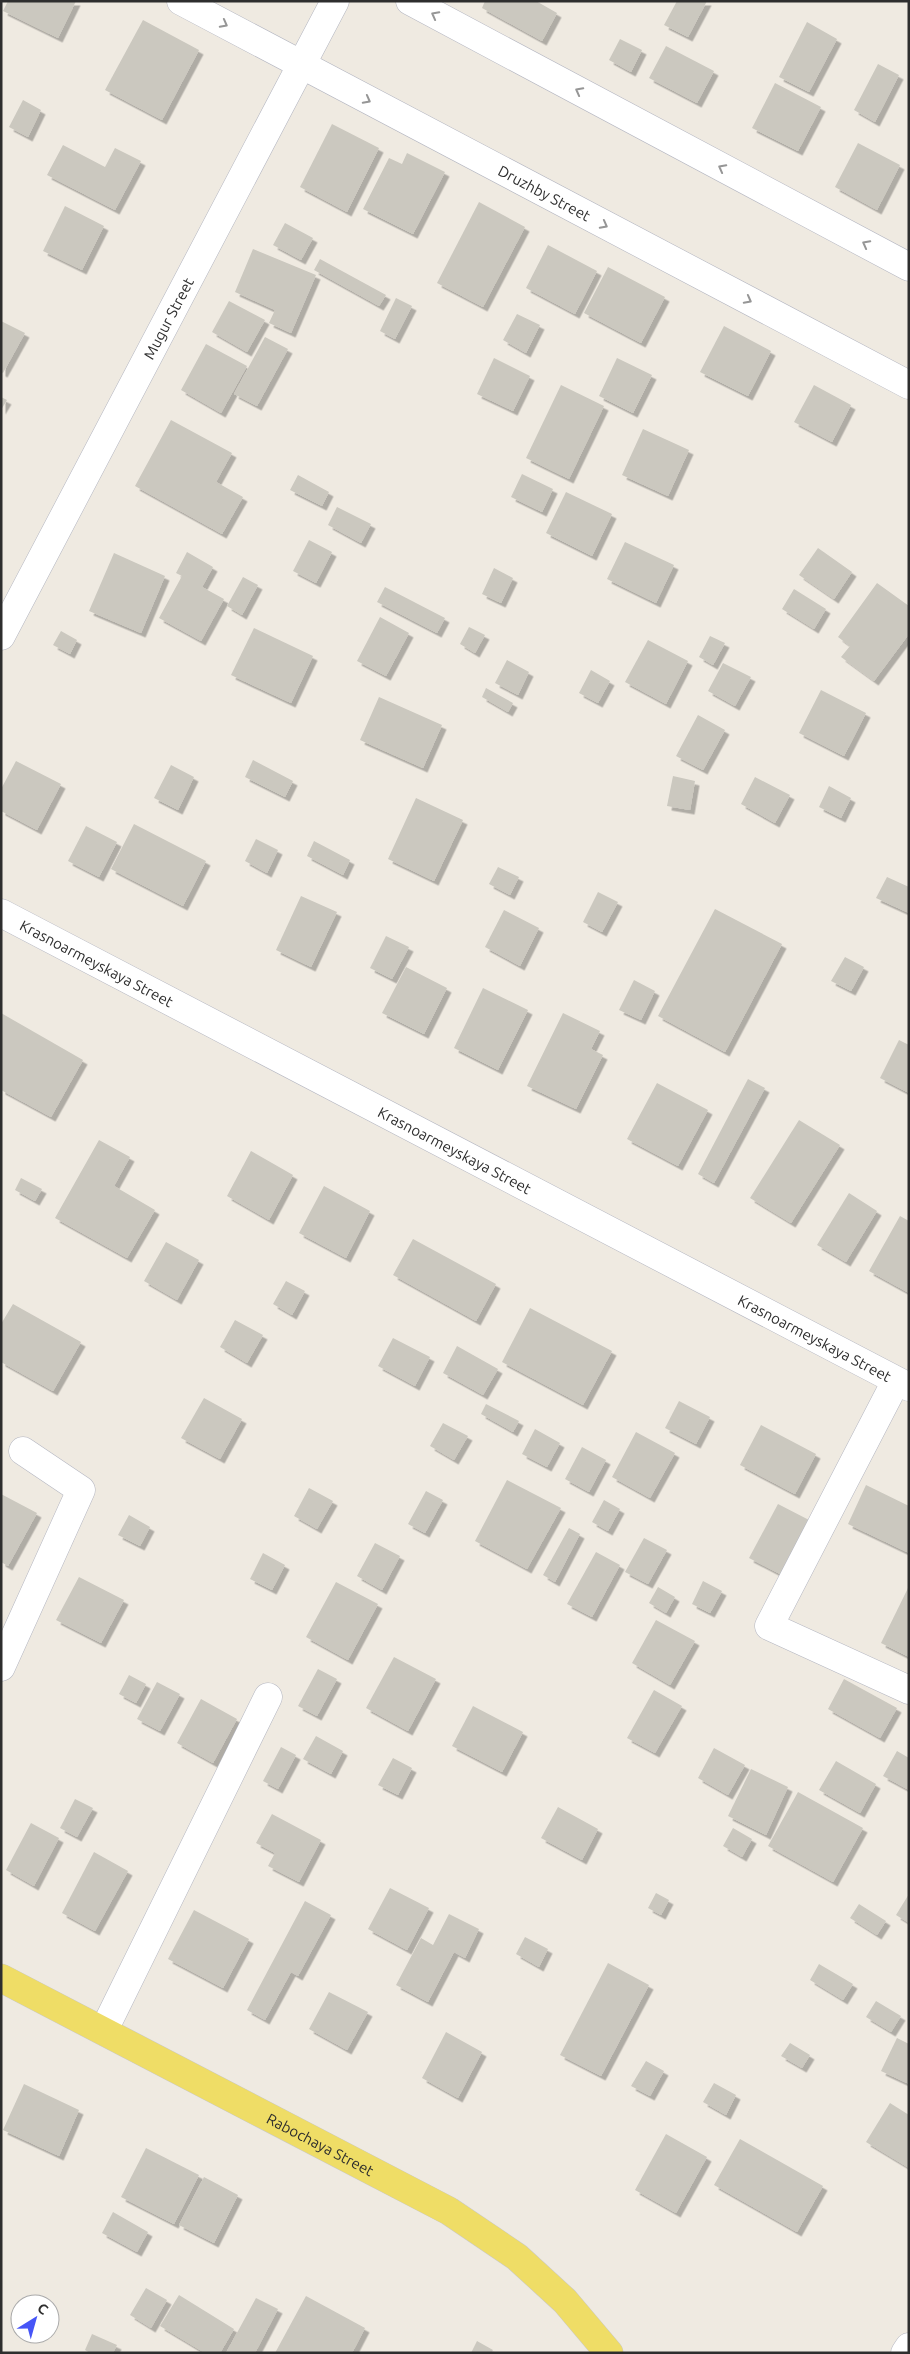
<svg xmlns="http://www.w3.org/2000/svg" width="910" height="2354" viewBox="0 0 910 2354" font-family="Ubuntu,sans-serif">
<defs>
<filter id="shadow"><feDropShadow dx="4.5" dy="4.5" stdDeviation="0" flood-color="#0004"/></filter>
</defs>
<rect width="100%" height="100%" fill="#efeae1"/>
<!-- building -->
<g fill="#cbc8bf" filter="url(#shadow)">
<polygon points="8,1 76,1 58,38 3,11"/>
<polygon points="485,1 536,1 557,13 542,41 482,8"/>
<polygon points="677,1 707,1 688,37 664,25"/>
<polygon points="143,20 199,50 162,120 105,90"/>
<polygon points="807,22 837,39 809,92 779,77"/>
<polygon points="620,39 642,50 631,72 609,60"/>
<polygon points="666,46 714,71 697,103 649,78"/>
<polygon points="878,64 899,75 875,122 854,110"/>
<polygon points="775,83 821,107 798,151 752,128"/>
<polygon points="23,100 41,110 28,137 9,127"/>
<polygon points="332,124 379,148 347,212 300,187"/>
<polygon points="858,143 900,165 877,210 835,187"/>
<polygon points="63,145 105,167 115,148 141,161 115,210 47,175"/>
<polygon points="407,153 445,172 413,234 363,209 389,158 402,164"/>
<polygon points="479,202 525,227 483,307 437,283"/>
<polygon points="65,206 104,226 82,270 43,251"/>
<polygon points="285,223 313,238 301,260 273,245"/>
<polygon points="548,245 597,271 575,314 526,288"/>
<polygon points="253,249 316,275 291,333 269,323 275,310 235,292"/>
<polygon points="320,259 386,295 379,306 314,270"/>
<polygon points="608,267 665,297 641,343 584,313"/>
<polygon points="396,298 412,306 395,339 380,331"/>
<polygon points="229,301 265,320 247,352 212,332"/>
<polygon points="517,314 540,325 526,353 503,340"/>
<polygon points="1,321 25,333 3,373 1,372"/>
<polygon points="724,326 771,351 748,396 700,372"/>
<polygon points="265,337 288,349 257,406 234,394"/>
<polygon points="206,344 247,366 221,413 181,390"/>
<polygon points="494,358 530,376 513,411 477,394"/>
<polygon points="617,358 652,375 633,413 599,396"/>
<polygon points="561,385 604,406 569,479 526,458"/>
<polygon points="814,385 851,405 832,442 794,422"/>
<polygon points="1,397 7,400 1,410"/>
<polygon points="171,420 232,453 216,482 243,497 222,534 135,486"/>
<polygon points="643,429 689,450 668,496 622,475"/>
<polygon points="522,474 553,489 542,512 511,497"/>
<polygon points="298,475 329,492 322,506 290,490"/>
<polygon points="566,492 612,514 592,556 546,533"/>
<polygon points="337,507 371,524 361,543 328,525"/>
<polygon points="309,540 332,552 316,583 293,571"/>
<polygon points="625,542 674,565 656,603 607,579"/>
<polygon points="818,548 852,572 834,599 799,575"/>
<polygon points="187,552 213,567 202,587 224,599 201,641 159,618 182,576 176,573"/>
<polygon points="114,553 165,576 141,633 89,611"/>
<polygon points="494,568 513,578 501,603 482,594"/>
<polygon points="243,577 258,585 242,615 227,606"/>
<polygon points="877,583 909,606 909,634 874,681 841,657 850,646 838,637"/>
<polygon points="385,587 445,618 437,633 377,602"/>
<polygon points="794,589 826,609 814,629 782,609"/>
<polygon points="380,617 409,633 386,676 357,661"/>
<polygon points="469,627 485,635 475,653 460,644"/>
<polygon points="254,628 313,656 291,703 231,675"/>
<polygon points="61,631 77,640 70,654 53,645"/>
<polygon points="710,636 725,643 713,665 699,657"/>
<polygon points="648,640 688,661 666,704 625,682"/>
<polygon points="507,660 529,672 518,695 495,683"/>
<polygon points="723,663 751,677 735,706 708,691"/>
<polygon points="591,670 610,681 598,703 579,693"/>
<polygon points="486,688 513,703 508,712 482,697"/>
<polygon points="821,690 866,713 844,756 799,733"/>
<polygon points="379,697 442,725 423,768 360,740"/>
<polygon points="698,715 725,730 703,770 676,756"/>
<polygon points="253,760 293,781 285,797 245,777"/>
<polygon points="16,761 61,784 37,830 1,811 1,789"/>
<polygon points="171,765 194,777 178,810 154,798"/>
<polygon points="673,776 695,781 690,810 667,806"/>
<polygon points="755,777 790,795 775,823 741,804"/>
<polygon points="829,786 851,798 841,818 819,807"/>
<polygon points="416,798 463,820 434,881 388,859"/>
<polygon points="134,824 206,861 183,906 111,869"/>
<polygon points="86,826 117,842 99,877 68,861"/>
<polygon points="256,839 278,850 267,873 245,861"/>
<polygon points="314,841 350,860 343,875 307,856"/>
<polygon points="498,867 519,877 510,895 489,884"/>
<polygon points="887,877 909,887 909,913 876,898"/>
<polygon points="598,892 618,902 602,932 583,922"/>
<polygon points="301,896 337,912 311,967 276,950"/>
<polygon points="715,909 782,944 725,1052 658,1016"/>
<polygon points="504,910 539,928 520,966 485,947"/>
<polygon points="386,936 409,947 392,979 370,968"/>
<polygon points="845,957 864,967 851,991 831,981"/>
<polygon points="406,967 447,988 424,1034 382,1013"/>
<polygon points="634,980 655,991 641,1020 619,1010"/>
<polygon points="483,988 528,1010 498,1070 454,1048"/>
<polygon points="1,1013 83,1060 51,1117 1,1090"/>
<polygon points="563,1013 600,1031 591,1049 603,1055 576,1109 527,1086"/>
<polygon points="899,1040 909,1045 909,1093 880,1078"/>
<polygon points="748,1079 765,1088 714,1183 698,1174"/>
<polygon points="657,1083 708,1110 678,1166 627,1139"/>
<polygon points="799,1120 840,1145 791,1223 750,1198"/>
<polygon points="99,1140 130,1157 114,1186 155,1210 127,1258 55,1218"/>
<polygon points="251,1151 293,1175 269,1220 227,1196"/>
<polygon points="21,1178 42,1189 35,1201 15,1190"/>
<polygon points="324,1186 370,1211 346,1258 299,1233"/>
<polygon points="849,1193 877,1211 846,1262 817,1245"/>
<polygon points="900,1216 909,1221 909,1293 869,1271"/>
<polygon points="413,1239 496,1284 476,1321 393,1275"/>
<polygon points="166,1242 199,1260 177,1300 144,1281"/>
<polygon points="286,1281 305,1291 292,1315 273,1304"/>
<polygon points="13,1304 81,1342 53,1391 1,1362 1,1324"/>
<polygon points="530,1308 612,1351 583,1405 502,1362"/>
<polygon points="235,1320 263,1335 247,1363 220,1347"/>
<polygon points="393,1338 430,1357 415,1386 378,1366"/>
<polygon points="457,1346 498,1369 483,1395 443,1373"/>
<polygon points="204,1398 242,1419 220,1459 181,1438"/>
<polygon points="679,1401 710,1417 696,1444 665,1428"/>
<polygon points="486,1404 519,1421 513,1432 481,1414"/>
<polygon points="443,1423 468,1436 454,1460 430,1446"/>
<polygon points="761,1425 816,1454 795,1494 740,1465"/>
<polygon points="535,1429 560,1443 547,1467 522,1454"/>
<polygon points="636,1432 675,1453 650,1498 612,1477"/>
<polygon points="582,1447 606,1460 589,1492 565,1479"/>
<polygon points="507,1480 561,1508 527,1569 475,1541"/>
<polygon points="866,1485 909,1506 909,1553 848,1524"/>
<polygon points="309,1488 333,1501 317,1529 294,1516"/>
<polygon points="426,1491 443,1500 425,1533 408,1524"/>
<polygon points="1,1494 37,1513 8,1566 1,1562"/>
<polygon points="604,1500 620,1509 608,1531 592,1522"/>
<polygon points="778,1504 809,1520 780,1574 749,1558"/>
<polygon points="129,1515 150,1527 140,1546 118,1535"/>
<polygon points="569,1528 580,1534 555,1582 543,1575"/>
<polygon points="644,1538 667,1550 648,1584 625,1572"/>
<polygon points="375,1543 400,1556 382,1590 357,1576"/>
<polygon points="596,1552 620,1565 592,1617 567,1604"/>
<polygon points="263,1553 285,1565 272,1590 250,1579"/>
<polygon points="79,1577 124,1600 101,1643 56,1620"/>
<polygon points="703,1581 722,1591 710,1613 692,1604"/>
<polygon points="336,1582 378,1604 348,1660 306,1637"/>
<polygon points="909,1586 909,1657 881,1643"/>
<polygon points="658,1587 675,1597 666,1613 649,1603"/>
<polygon points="656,1620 695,1641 670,1685 632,1663"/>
<polygon points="394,1657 436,1679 408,1731 366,1708"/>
<polygon points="318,1669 337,1679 317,1716 298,1706"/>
<polygon points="129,1675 146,1684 136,1703 119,1694"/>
<polygon points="844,1679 897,1708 880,1738 828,1709"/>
<polygon points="157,1682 180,1694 160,1731 137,1719"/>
<polygon points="654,1690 682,1706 655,1753 627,1738"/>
<polygon points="201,1699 237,1719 213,1763 177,1743"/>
<polygon points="473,1706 523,1732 502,1772 452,1746"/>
<polygon points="316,1736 343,1751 331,1774 303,1759"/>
<polygon points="281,1747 296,1755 278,1789 263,1781"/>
<polygon points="714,1748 745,1765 728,1795 698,1778"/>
<polygon points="897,1751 909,1758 909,1790 883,1776"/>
<polygon points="393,1758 412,1768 398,1795 378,1785"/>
<polygon points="836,1761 876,1784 860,1813 819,1790"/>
<polygon points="751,1769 788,1787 766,1835 728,1816"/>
<polygon points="798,1792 863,1828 833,1882 768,1846"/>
<polygon points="75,1799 93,1808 77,1837 60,1828"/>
<polygon points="558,1807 598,1829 582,1860 541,1838"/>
<polygon points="272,1814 321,1840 299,1882 268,1866 275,1853 256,1843"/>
<polygon points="31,1823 59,1838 34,1886 6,1870"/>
<polygon points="733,1828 752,1839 742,1857 723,1846"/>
<polygon points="94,1852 128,1871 95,1931 62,1913"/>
<polygon points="390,1888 429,1908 407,1950 368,1929"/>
<polygon points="656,1893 669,1900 661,1915 648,1908"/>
<polygon points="909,1894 909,1923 896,1915"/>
<polygon points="305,1901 331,1915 298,1976 291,1972 265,2020 247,2010"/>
<polygon points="859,1904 886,1921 877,1935 850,1918"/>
<polygon points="194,1910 249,1939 223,1988 168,1959"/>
<polygon points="449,1914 479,1929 465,1958 454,1952 428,2002 396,1985 421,1938 433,1945"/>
<polygon points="525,1937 548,1949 539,1967 516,1954"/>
<polygon points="608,1963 649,1985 601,2076 560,2055"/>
<polygon points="819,1964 853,1984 843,2000 810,1980"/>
<polygon points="329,1992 368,2012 347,2050 309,2029"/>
<polygon points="876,2001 901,2016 891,2032 866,2017"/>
<polygon points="446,2032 482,2052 458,2098 422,2078"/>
<polygon points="897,2038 909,2044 909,2084 881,2071"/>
<polygon points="790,2043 810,2055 802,2068 781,2056"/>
<polygon points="646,2061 664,2071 650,2096 631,2086"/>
<polygon points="714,2083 736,2095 726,2115 703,2102"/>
<polygon points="24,2084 79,2110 59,2156 3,2130"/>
<polygon points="890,2103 909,2115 909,2168 866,2142"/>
<polygon points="666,2134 707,2157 676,2213 635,2190"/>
<polygon points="740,2139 823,2186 797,2232 714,2185"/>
<polygon points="146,2148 199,2175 174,2224 121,2197"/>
<polygon points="204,2177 238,2195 214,2243 179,2225"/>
<polygon points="113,2212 148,2232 137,2252 102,2233"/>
<polygon points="146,2288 167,2300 151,2328 130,2315"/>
<polygon points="179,2295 234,2329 220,2353 205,2353 160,2326"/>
<polygon points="306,2296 365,2328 352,2353 275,2353"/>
<polygon points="256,2298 278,2309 255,2353 226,2353"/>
<polygon points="92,2334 117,2345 113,2353 90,2353 85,2350"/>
<polygon points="477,2341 493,2350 491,2353 471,2353"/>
</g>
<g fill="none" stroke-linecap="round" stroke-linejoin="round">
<defs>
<g id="minor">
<path id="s1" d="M181,1L909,385"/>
<polyline points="410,1 909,267"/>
<path id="s2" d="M1,636L335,1"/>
<path id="s3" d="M1,913L909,1387"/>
<polyline points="896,1381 769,1626 909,1690"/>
<polyline points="1,1667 81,1490 23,1451"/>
<polyline points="104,2030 268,1697"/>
<polyline points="905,2353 909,2347"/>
</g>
<g id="major">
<path id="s4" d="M1,1978L449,2211L517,2257L565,2301L609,2353"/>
</g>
</defs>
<!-- minor casing -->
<use href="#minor" stroke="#b4b6c1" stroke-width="29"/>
<!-- major casing -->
<use href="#major" stroke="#c9c9c9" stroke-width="29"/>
<!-- minor -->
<use href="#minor" stroke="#fff" stroke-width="28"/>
<!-- major -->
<use href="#major" stroke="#efdd66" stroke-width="28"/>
</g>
<!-- one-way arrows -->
<defs><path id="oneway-chevron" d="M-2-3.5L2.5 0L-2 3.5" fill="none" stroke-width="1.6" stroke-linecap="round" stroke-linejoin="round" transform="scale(1.25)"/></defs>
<g stroke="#969696">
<use href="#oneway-chevron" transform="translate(435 15) rotate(-152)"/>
<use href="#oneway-chevron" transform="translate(224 24) rotate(28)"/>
<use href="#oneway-chevron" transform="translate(579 91) rotate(-152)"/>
<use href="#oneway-chevron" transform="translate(367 100) rotate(28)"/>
<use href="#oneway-chevron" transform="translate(722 168) rotate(-152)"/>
<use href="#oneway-chevron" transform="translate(604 225) rotate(28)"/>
<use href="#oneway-chevron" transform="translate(866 244) rotate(-152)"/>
<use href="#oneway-chevron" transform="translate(748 300) rotate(28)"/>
</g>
<g text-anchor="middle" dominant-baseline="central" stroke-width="4" stroke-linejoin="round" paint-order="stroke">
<!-- street labels -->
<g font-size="15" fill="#2e2e2e" stroke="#fff">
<text stroke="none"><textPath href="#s1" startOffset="411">Druzhby Street</textPath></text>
<text stroke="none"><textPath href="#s2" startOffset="359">Mugur Street</textPath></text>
<text stroke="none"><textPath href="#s3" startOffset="108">Krasnoarmeyskaya Street</textPath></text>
<text stroke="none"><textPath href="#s3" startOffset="512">Krasnoarmeyskaya Street</textPath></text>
<text stroke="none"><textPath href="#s3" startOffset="918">Krasnoarmeyskaya Street</textPath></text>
<text stroke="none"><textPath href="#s4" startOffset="360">Rabochaya Street</textPath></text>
</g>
</g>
<!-- border -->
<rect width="910" height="2354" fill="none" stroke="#2e2e2e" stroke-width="5"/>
<!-- north arrow -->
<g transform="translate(35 2319) rotate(37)"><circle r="24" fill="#ffffff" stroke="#ababab"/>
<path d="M0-4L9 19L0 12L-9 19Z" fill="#4655f7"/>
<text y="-8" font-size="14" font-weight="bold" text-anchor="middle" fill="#2e2e2e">С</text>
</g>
</svg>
